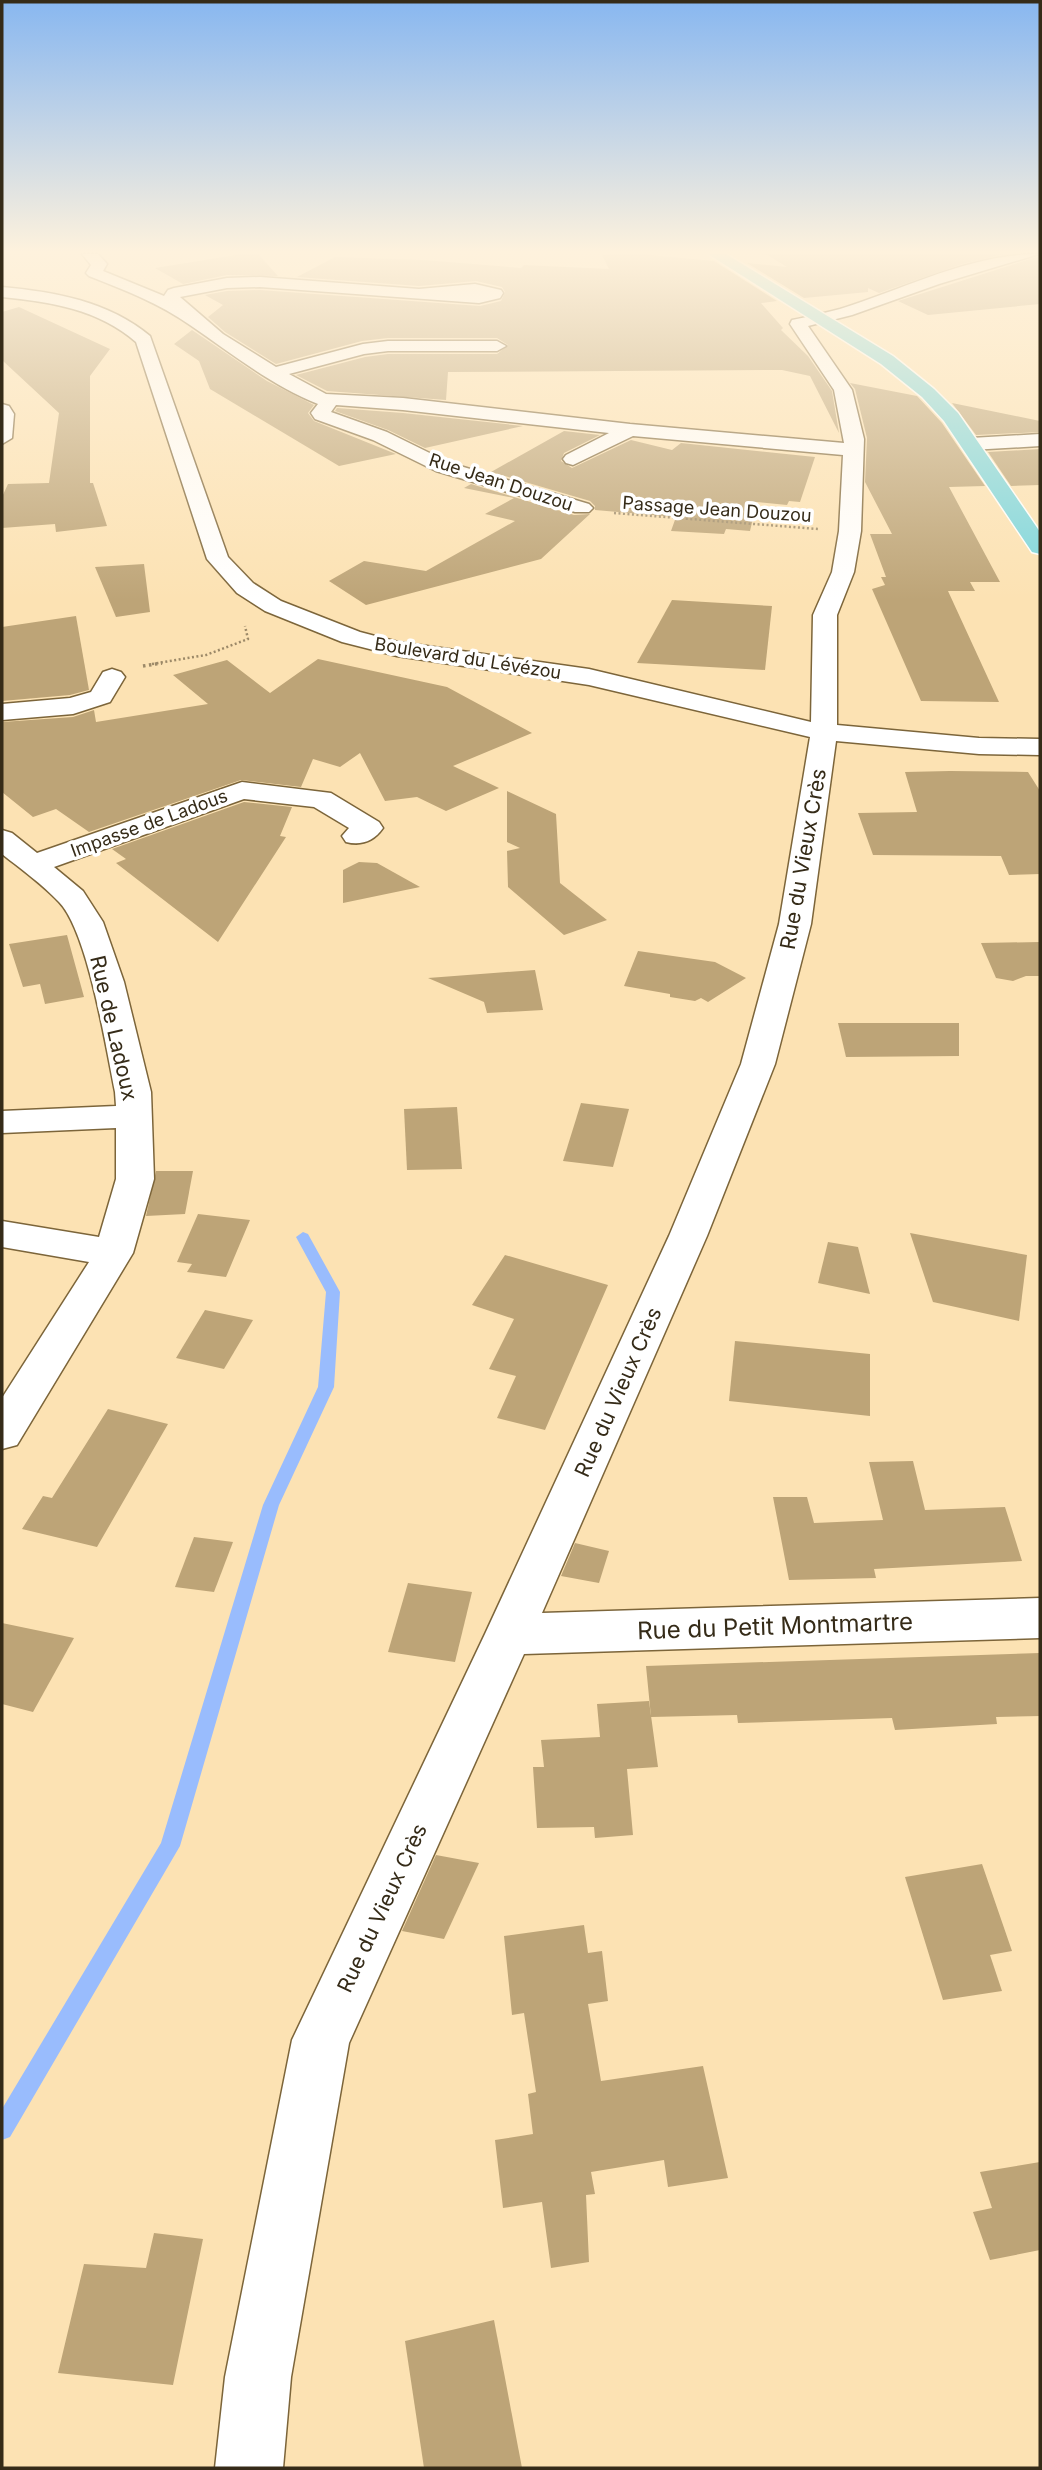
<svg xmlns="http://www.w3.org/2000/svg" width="1042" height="2470" viewBox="0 0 1042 2470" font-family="Inter,sans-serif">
<rect width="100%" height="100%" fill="#fce2b3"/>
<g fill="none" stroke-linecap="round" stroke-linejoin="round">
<!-- stream -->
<polygon fill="#99bcfd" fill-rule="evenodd" points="303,1232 308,1234 340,1292 334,1387 279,1505 180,1846 10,2137 2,2140 2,2109 161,1843 263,1505 318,1387 326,1292 296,1237"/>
</g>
<!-- building -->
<g fill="#bda477">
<polygon points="242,254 258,254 278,276 227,275 183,284 155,268"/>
<polygon points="639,254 714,261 777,301 761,303 783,328 781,330 808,356 832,391 839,433 810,376 782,370 448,372 446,400 327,391 296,375 365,357 388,354 497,354 508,345 497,338 388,338 362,341 276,364 225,332 208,317 223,305 205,295 227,291 260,290 480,306 501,301 505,292 502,287 476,281 419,286 297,277 335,257 424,260 521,268 524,265 609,269 602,255"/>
<polygon points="766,254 1004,254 962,264 879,293 868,288 868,292 804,298 747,263 787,267"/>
<polygon points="1040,256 1040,304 928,315 898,301"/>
<polygon points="19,307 110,349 90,376 90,483 93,483 107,526 56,532 55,524 2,528 2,497 8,484 49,483 59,413 2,360 2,312"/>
<polygon points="192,330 267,381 314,405 308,413 314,421 396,454 339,466 210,389 199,361 174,344"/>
<polygon points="850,383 917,396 942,423 985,486 949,487 1000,582 970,582 975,591 948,591 999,702 921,701 872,589 885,585 881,577 886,577 870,534 892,534 865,482 867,438 855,389"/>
<polygon points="952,403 1040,421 1040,432 976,435"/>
<polygon points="337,408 403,413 523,426 425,448 388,430 335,411"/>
<polygon points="564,431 600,435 564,453 561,461 572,468 631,440 672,450 681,443 815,457 800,502 789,501 787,505 757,502 750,531 726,529 724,534 671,531 676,517 595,510 595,506 590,501 491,472"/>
<polygon points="1040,449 1040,485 1011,486 988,452"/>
<polygon points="471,484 574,515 590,514 541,559 366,605 329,581 364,561 426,571 515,521 485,514 514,498 464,488"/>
<polygon points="144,564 150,612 116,617 95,567"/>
<polygon points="672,600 772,606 765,670 637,663"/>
<polygon points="76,616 89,690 70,695 2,701 2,627"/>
<polygon points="318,659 447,687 532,733 453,766 499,788 446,811 417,797 385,801 360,753 340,767 313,759 301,787 241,780 89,832 56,809 33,817 2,792 2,722 73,717 94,710 96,722 208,704 173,675 227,660 270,693"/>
<polygon points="950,771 1028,772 1040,791 1040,874 1009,875 1001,856 873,855 858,813 917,812 905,772"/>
<polygon points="507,791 556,814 560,883 607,920 564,935 508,887 507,851 520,848 507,842"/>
<polygon points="244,802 292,807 280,836 286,837 218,942 116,863 126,859 112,849"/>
<polygon points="359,862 377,863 420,887 343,903 343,870"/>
<polygon points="67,935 84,997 45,1004 40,984 23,987 9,944"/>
<polygon points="1040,942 1040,976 1026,976 1013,981 996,978 981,943"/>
<polygon points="638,951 715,962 746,978 708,1002 701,998 695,1001 670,997 670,994 624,986"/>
<polygon points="535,970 543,1010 487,1013 484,1002 428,978"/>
<polygon points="838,1023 959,1023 959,1056 846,1057"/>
<polygon points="581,1103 629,1109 613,1167 563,1161"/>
<polygon points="457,1107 462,1169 407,1170 404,1109"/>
<polygon points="156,1171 193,1171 185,1214 146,1216"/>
<polygon points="198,1214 250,1220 226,1277 187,1272 192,1264 177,1262"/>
<polygon points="910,1233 1027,1255 1019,1321 933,1302"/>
<polygon points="828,1242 858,1247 870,1294 818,1283"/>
<polygon points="505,1255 608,1285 545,1430 497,1418 516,1376 489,1369 514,1319 472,1305"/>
<polygon points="205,1310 253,1320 224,1369 176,1358"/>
<polygon points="735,1341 870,1354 870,1416 729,1401"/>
<polygon points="108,1409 168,1424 97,1547 22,1529 43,1496 52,1498"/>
<polygon points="913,1461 925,1510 1005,1507 1022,1561 874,1569 876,1578 789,1580 773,1497 807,1497 814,1523 883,1520 869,1462"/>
<polygon points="194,1537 233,1542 214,1592 175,1587"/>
<polygon points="575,1543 609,1551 599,1583 561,1576"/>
<polygon points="408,1583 472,1592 455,1662 388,1652"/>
<polygon points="2,1623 74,1638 33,1712 2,1704"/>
<polygon points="1040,1653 1040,1716 996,1717 997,1724 895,1730 892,1718 738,1723 737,1715 651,1717 646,1666"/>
<polygon points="649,1701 658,1767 627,1769 633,1835 595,1838 594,1827 537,1828 533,1767 544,1767 541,1740 600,1737 597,1704"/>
<polygon points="436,1855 479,1863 444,1939 402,1931"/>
<polygon points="982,1864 1012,1951 990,1955 1002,1991 943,2000 905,1877"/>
<polygon points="584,1925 588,1953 602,1951 608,2001 588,2004 601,2081 703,2066 728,2178 668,2187 664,2160 591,2172 595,2194 586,2195 589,2262 551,2268 542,2202 503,2208 495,2140 533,2134 528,2094 536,2092 524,2013 512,2015 504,1936"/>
<polygon points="1040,2162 1040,2250 990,2260 973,2212 992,2208 980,2172"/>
<polygon points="154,2233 203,2239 173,2385 58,2373 84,2264 146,2268"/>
<polygon points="494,2320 522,2468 424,2468 405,2341"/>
</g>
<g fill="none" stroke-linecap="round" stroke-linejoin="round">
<defs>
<g id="minor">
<path d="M82,254H98L107,264L103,271L164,296L168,290L174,288L227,278L260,277L419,289L475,284L501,290L503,293L500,298L479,303L260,287L227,288L180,297L223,334L276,367L363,344L388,341H497L506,346L497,351H388L364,354L289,374L326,394L403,398L630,424L844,443L834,390L790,324L792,320C808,317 824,313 840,309C905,289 970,254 1039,254L939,284L852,315L808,326L852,390L864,439L861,531L854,572L837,615V725L979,738L1040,739V755L979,754L836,741L811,924L775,1064L707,1236L542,1613L1040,1598V1638L524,1654L349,2043L291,2377L283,2468H215L225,2377L292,2040L485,1634L669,1236L741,1064L779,924L810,737L589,685L397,656L342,642L265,611L237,593L207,559L136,342C98,309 51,302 2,297V287C55,292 108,301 150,336L228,557L253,583L281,601L360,632L398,642L589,669L811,722L813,615L832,572L839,531L843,455L633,436L573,465L566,463L563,459L566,455L609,433L403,410L336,405L331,412L387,432L450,463L589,504L593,508L589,512H575L436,471L373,440L315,419L311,413L318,404C272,386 231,353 190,325C159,303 124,290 89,276L86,273L91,265Z"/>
<polygon points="2,404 9,406 14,414 12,438 2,444"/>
<polygon points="1040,434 1040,446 971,450 961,444 971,438"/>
<polygon points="112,669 121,672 125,677 110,702 73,714 2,720 2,704 70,698 91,692 103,672"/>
<path d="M242,782L331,793L379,822L383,828C374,841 361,846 346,842L342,836L349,828L314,807L244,799L54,867L83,891L103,922L124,982L151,1092L154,1179L133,1253L17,1445L2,1449V1398L89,1262L2,1247V1221L99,1237L116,1179V1128L2,1133V1111L116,1106L115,1092C106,1048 88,932 59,902C42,884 21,869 2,854V830L12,833L37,853Z"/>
</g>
<polygon id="major" points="708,254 726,254 893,356 934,389 958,413 1040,532 1040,554 1032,552 944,421 922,397 881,364"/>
</defs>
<!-- minor casing -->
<use href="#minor" stroke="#7c653a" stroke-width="3"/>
<!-- major casing -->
<use href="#major" stroke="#fff" stroke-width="3"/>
<!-- path-far1 -->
<g stroke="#9c8968" stroke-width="2.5" stroke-dasharray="2 2.5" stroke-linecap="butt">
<polyline points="614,513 818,529"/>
<polyline points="152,664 206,655 248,639 245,626"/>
</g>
<!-- path -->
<polyline stroke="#9c8968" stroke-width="3.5" stroke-dasharray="2.5 3.5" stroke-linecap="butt" points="143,666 162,663"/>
<!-- minor -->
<use href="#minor" fill="#fff" fill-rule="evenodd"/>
<!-- major -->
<use href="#major" fill="#7cd6dd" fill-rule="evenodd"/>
</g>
<!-- sky -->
<linearGradient id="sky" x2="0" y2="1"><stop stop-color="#88b7f0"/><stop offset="0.42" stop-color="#fef2dd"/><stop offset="1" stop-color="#fef2dd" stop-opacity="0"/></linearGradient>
<rect width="1042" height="600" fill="url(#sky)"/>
<g text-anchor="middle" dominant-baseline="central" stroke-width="7" stroke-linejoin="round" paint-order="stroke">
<!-- far-street labels -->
<g font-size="18" fill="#352b18" stroke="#fff">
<text transform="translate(501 482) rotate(18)">Rue Jean Douzou</text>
<text transform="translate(717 509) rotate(4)">Passage Jean Douzou</text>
<text transform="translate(468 658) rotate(9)">Boulevard du Lévézou</text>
<text transform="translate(149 823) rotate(-20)">Impasse de Ladous</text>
</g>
<!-- street labels -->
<g font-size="21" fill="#352b18" stroke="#fff">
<text transform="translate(803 859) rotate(-80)">Rue du Vieux Crès</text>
<text transform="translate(114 1028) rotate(77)">Rue de Ladoux</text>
<text transform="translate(618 1392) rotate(-66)">Rue du Vieux Crès</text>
<text transform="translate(382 1908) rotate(-65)">Rue du Vieux Crès</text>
</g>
<!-- near-street labels -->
<g font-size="24" fill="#352b18" stroke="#fff">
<text transform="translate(775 1626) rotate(-2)">Rue du Petit Montmartre</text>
</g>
</g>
<!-- border -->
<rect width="1042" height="2470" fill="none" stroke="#352b18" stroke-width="7"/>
</svg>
